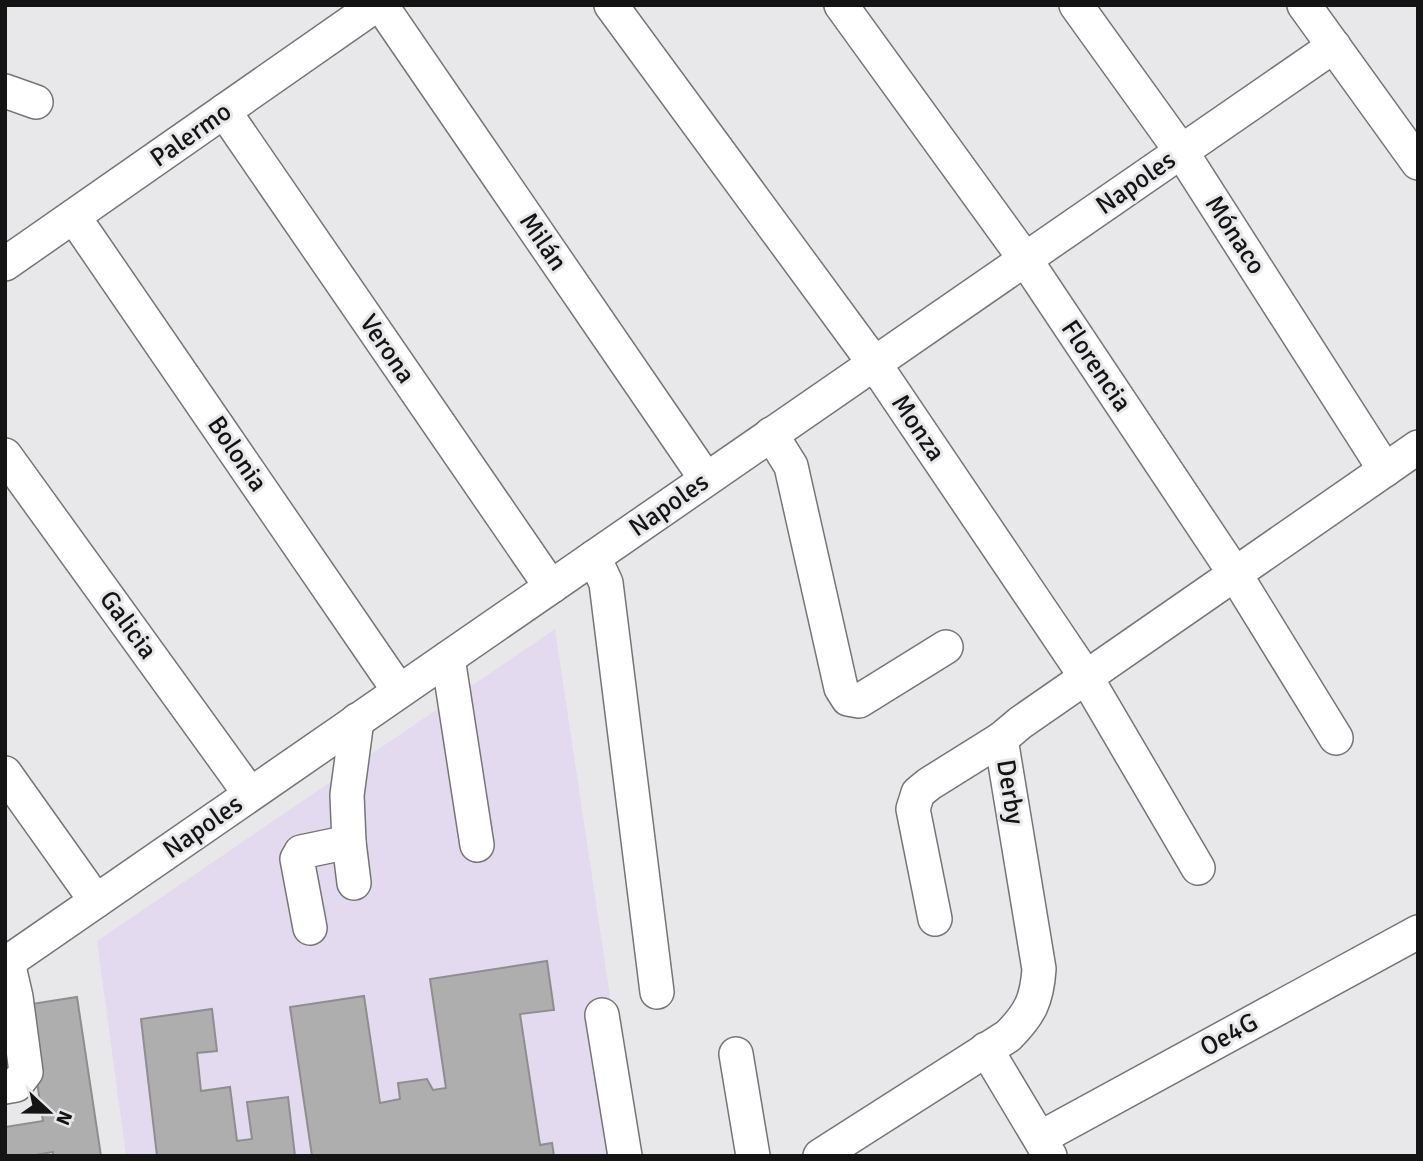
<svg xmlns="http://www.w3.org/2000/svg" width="1423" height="1161" viewBox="0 0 1423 1161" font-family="Signika,sans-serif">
<rect width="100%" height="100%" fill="#e8e8ea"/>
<!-- medical -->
<polygon fill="#e3daef" points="555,629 634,1156 126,1156 97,941"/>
<!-- building -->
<g fill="#aeaeaf" stroke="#8e8e8f" stroke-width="2">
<polygon points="547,961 554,1010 520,1014 540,1145 552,1143 554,1156 312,1156 290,1007 364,996 380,1103 400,1099 398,1083 427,1079 433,1090 446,1088 430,979"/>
<polygon points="77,997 101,1156 53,1156 53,1152 30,1156 5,1156 5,1127 43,1121 25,1005"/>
<polygon points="212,1009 217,1051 197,1053 201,1091 230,1087 237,1141 252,1139 247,1102 288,1097 295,1156 157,1156 141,1019"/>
</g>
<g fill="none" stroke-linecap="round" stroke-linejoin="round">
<defs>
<g id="minor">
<polyline points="381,5 706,479"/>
<polyline points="611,5 874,363 1086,677 1198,868"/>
<polyline points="841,5 1025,259 1235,574 1336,738"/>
<polyline points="1076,5 1181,151 1385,470"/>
<polyline points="1304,5 1418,163"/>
<polyline points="5,91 36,102"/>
<polyline points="224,111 551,587"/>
<polyline points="74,217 399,691"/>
<polyline points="5,264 376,5"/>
<polyline points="771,434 791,466 841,688 848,699 859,701 946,647"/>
<polyline points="5,455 250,794"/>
<polyline points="594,557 606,583 657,992"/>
<polyline points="448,658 477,845"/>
<polyline points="5,773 96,901"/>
<polyline points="354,883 349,842 347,795 357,720"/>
<polyline points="935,919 913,809 918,793 929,784 1001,739"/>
<polyline points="310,928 297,859 301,852 349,842"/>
<polyline points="5,964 1334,46"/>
<polyline points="602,1015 625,1156"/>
<polyline points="986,1049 1050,1156"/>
<polyline points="736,1054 753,1156"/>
<polyline points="5,1087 16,1085 26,1072 16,997 8,962"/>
<polyline points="1040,1138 1418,932"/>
<path d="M820,1156L1008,1036C1030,1014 1037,1000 1039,969L1001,739L1020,723L1418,447"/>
</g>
</defs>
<!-- minor casing -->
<use href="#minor" stroke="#757577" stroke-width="36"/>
<!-- minor -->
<use href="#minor" stroke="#fff" stroke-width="33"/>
</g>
<g text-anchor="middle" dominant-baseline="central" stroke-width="6" stroke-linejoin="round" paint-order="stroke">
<!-- street labels -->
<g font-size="26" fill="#141415" stroke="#e8e8ea">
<text transform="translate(191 135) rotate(-35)">Palermo</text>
<text transform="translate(1136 183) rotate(-35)">Napoles</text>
<text transform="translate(1235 235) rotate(57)">Mónaco</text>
<text transform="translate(543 242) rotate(56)">Milán</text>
<text transform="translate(387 349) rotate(56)">Verona</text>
<text transform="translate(1096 366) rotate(56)">Florencia</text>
<text transform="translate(918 428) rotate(56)">Monza</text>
<text transform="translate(237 454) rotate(56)">Bolonia</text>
<text transform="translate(669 505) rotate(-35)">Napoles</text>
<text transform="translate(128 625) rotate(54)">Galicia</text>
<text transform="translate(1010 792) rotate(81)">Derby</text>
<text transform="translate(203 827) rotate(-35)">Napoles</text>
<text transform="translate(1229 1035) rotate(-29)">Oe4G</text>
</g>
</g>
<!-- border -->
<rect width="1423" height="1161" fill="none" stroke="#141415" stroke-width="14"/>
<!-- north arrow -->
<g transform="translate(49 1112) rotate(112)" stroke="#e8e8ea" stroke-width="5" paint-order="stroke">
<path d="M0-5L12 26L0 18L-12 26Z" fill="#141415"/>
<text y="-10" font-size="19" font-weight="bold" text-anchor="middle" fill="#141415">N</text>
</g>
</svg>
